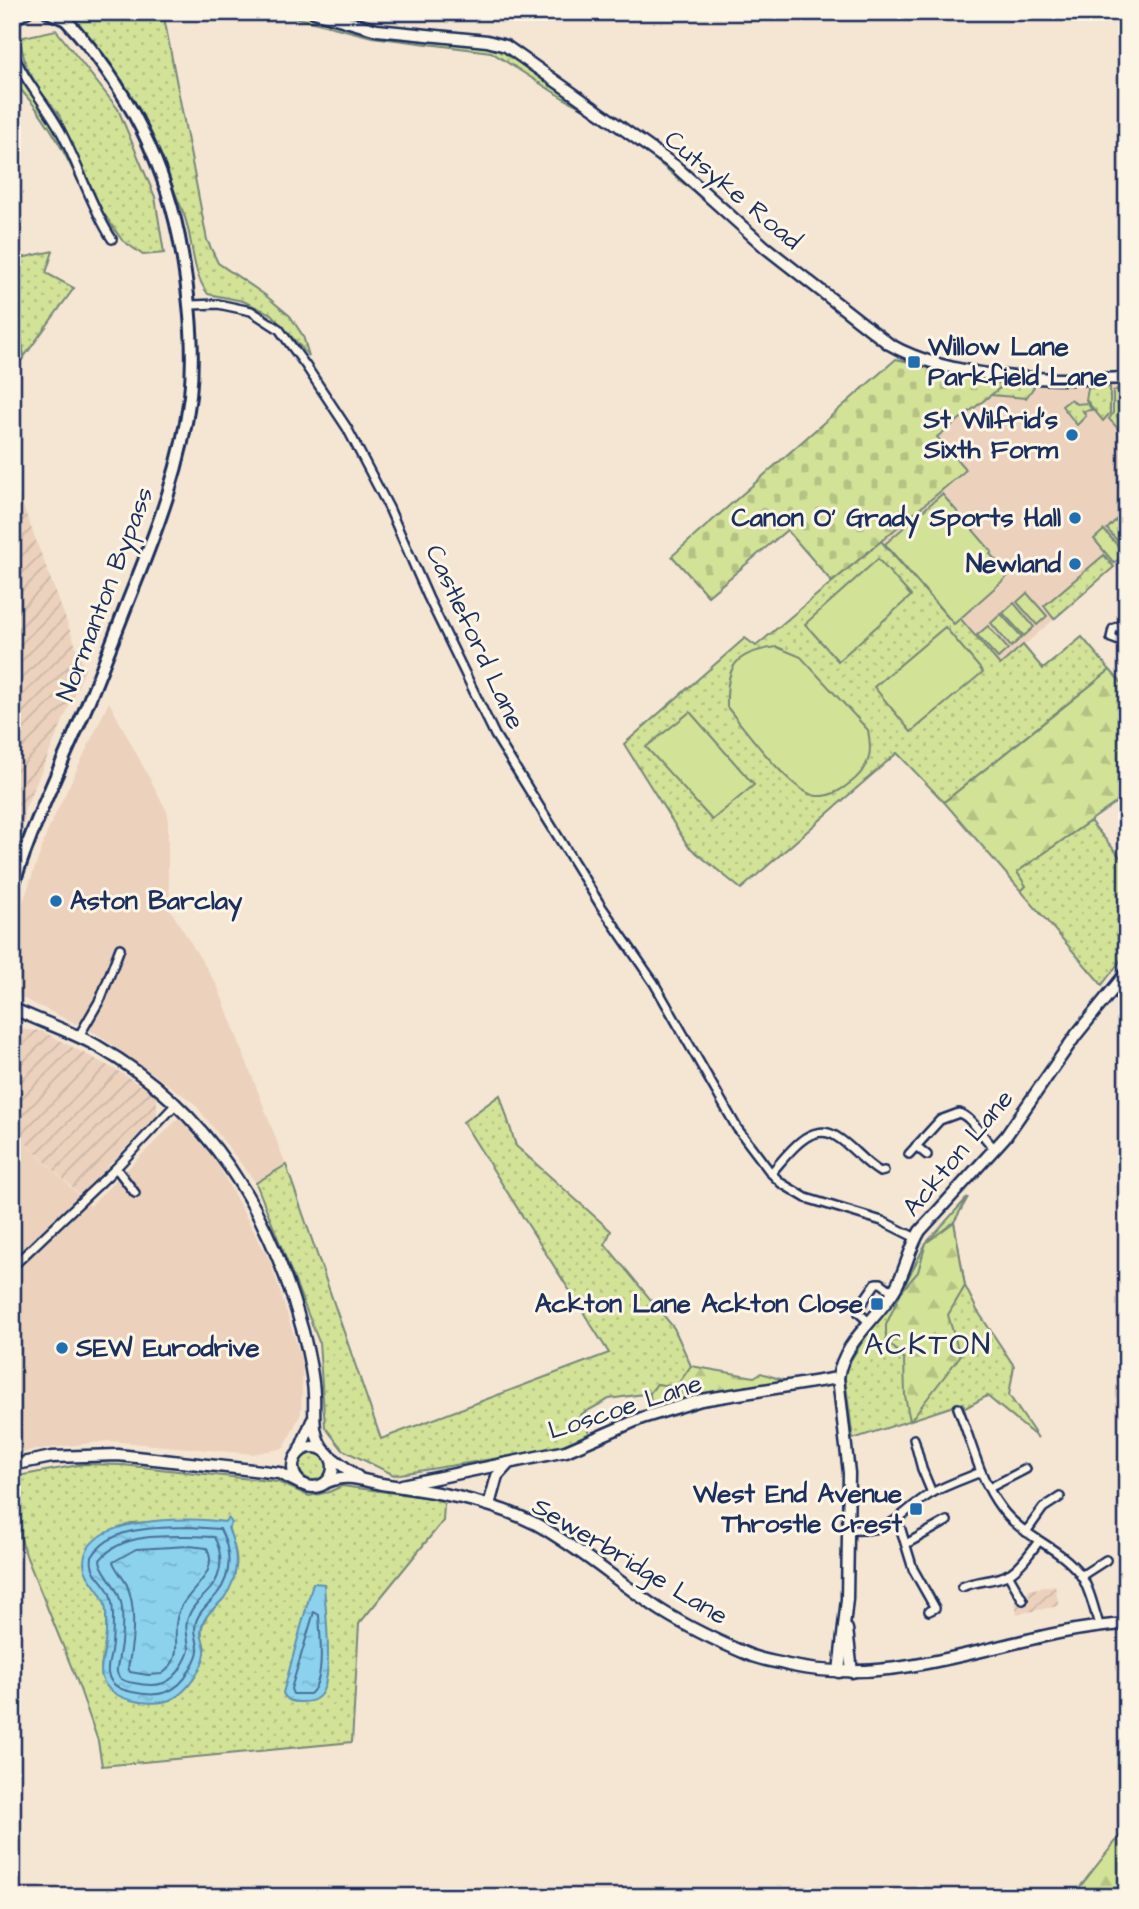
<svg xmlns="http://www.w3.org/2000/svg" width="1139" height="1909" viewBox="0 0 1139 1909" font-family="'Architects Daughter',sans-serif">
<defs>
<pattern id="industrial-furrows" width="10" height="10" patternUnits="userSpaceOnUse" patternTransform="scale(1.75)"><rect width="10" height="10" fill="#ecd2bd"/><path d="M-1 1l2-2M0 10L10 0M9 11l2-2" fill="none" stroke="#cab5a5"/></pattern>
<pattern id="green-dots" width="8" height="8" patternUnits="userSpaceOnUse" patternTransform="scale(1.75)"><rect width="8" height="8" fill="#d2e296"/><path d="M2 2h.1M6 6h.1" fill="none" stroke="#b4c284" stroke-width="1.8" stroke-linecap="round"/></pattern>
<pattern id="forest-firs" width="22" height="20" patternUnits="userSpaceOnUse" patternTransform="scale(1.75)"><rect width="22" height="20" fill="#d2e296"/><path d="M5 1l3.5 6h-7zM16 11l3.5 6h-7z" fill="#b4c284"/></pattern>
<pattern id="cemetery-stones" width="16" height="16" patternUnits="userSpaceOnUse" patternTransform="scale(1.75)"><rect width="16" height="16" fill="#d2e296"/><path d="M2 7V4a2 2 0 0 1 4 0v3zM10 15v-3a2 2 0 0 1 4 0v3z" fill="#b4c284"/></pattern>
<pattern id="water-ripples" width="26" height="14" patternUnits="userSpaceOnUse" patternTransform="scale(1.75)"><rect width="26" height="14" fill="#8cd2ed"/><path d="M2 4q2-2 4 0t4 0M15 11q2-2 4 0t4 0" fill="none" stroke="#78b5ce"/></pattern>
</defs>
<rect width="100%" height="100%" fill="#f5e5d3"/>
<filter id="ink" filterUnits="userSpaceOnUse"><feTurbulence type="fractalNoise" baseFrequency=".0143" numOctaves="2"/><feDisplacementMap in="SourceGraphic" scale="14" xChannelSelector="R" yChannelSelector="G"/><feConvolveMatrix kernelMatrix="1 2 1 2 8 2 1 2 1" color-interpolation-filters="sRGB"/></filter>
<g filter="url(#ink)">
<!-- built -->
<g fill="#ecd2bd">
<polygon points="1005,384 1127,385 1127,557 764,868 688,846 624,744 745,638 756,646 965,470 937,437"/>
<polygon points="109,702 168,813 168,874 171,911 218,987 286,1165 256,1183 194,1103 97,1034 18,996 12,980 12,934 48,830"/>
<polygon points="179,1118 216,1161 271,1263 303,1364 301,1413 284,1448 253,1454 110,1441 32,1450 12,1456 12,1130 90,1206"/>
</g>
<!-- industrial -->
<g fill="url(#industrial-furrows)">
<polygon points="12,477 85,670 24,811 24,821 12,849"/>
<polygon points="16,1029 42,1031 120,1072 157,1096 157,1115 80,1195 12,1130 12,1031"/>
<polygon points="1055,1585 1059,1606 1017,1614 1015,1601 1029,1598 1028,1590"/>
</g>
<!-- green -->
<g fill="url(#green-dots)" stroke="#76887a" stroke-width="2" fill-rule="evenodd">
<path d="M67,12H163L207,240L218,263L265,295L290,316L303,336L309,356L271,314L243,301L208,294C190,270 194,239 183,212C155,140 119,71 67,12Z"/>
<polygon points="274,12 310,12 384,34 491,44 504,49 674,168 747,237 645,151 588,111 563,98 491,52 372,37"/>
<polygon points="56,30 118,109 155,197 164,253 143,255 122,240 102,211 58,113 42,94 26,66 19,38"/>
<path d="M12,63L52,120L78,181C60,143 43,111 12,81Z"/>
<polygon points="53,251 46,273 74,288 24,357 12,281 12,263 21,258"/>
<polygon points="1007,383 1032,383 1034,387 1026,398 990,395"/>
<polygon points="1110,387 1110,413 1103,421 1086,400 1088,388"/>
<polygon points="1127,387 1127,433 1122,433 1109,419 1113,413 1113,391"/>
<polygon points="1071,399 1076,404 1087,403 1092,410 1083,411 1086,416 1077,425 1062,406"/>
<polygon points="881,541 953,623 960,618 1000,665 1023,645 1043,669 1082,637 1110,670 944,802 897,753 741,889 688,846 624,744 745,638 756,646"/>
<polygon points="1104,555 1114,567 1054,619 1044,606"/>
<polygon points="1090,821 1127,865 1127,952 1102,985 1021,891 1025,886 1017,872"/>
<polygon points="500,1095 516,1146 611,1231 605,1244 674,1328 691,1366 676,1387 657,1384 650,1393 609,1399 580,1415 590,1434 553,1449 394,1475 343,1450 325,1427 319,1342 256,1183 286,1165 381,1439 609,1353 463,1122"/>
<polygon points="968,1197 954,1222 965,1286 977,1310 1014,1366 1009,1395 1038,1438 987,1396 965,1408 963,1403 853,1439 844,1371 866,1336 901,1292 926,1243"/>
<circle cx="314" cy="1465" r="15"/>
<path d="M84,1464L123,1465L278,1482L309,1496L329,1492L342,1486L439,1499L444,1504L443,1521L359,1624L352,1742L102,1766L98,1741L76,1678L27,1558L16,1524L12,1511V1477ZM228,1519C227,1536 239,1549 236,1567C234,1576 230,1589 224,1597C216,1607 205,1613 202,1627C200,1637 205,1644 205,1653L170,1700L146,1701L114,1693L101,1668L106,1637V1606L103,1596L90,1578L103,1536L131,1523L189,1520L224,1522Z"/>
</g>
<!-- forest -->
<g fill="url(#forest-firs)" stroke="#76887a" stroke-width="2">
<polygon points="12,281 24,357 12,373"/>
<polygon points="1110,670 1127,689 1127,795 1017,872 1026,886 1021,891 944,802"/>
<polygon points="954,1222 965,1286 948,1315 960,1356 910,1421 905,1396 904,1359 886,1339 886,1325 901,1292 918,1272 926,1243"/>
<polygon points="691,1366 754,1377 761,1373 789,1382 651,1408 650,1393 657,1384 676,1387"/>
<polygon points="1127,1827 1127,1897 1072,1897"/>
</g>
<!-- cemetery -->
<polygon fill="url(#cemetery-stones)" stroke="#76887a" stroke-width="2" points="896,359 1005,384 937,437 966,470 832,582 787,530 708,596 672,556"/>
<!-- pitch -->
<g fill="#d2e296" stroke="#76887a" stroke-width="2">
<polygon points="942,494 992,552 990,554 996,560 994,562 1007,577 954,624 885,544"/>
<polygon points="1117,519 1127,530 1127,552 1107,529"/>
<polygon points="1104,530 1125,554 1114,563 1094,539"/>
<polygon points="878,559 911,596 838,661 805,624"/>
<polygon points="1027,593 1047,616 1037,625 1017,602"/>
<polygon points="1014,603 1034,627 1024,636 1003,613"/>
<polygon points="1001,614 1022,637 1011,647 991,623"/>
<polygon points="988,626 1008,649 998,658 977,635"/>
<polygon points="945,627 983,672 911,732 874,687"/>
<path d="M777,647L801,657L868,730C872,751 871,764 855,779C844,788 833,797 817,796C792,794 744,728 727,707C726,665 735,652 777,647Z"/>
<polygon points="690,712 754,785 712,820 646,747"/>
</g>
<!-- water -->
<g fill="url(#water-ripples)" stroke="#5f91b4" stroke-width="2">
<path d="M229,1519L232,1523L228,1528C238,1551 240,1576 224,1598C215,1609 202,1615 201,1632C201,1639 206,1645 205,1653C203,1669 187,1692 172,1699C152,1708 110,1701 102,1678C99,1669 103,1661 104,1652C106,1637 108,1620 105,1605C102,1589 84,1579 84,1563C84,1515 192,1517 224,1522Z"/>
<path d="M313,1583L324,1584C325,1607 334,1676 321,1694C316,1701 309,1702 301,1702C292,1702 287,1701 283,1693Z"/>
</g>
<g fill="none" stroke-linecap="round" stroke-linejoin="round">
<!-- shore -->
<g stroke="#487097" stroke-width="2">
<path d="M189,1527L220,1529C231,1550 233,1574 217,1594C210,1603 202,1608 197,1619C192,1631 198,1638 198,1650C198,1656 193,1664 190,1670C177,1694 158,1698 132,1692C121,1690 110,1685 108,1673C107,1666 110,1659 111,1652C113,1640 113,1627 113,1615C113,1608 112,1601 110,1594C104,1580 89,1573 92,1557C111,1525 157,1528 189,1527Z"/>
<path d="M189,1536L214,1537C223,1553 223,1573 211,1588C204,1597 195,1602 190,1613C183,1626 188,1635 189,1649C189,1654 185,1660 183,1664C172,1685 157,1688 134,1683C127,1682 118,1680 117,1672C116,1667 119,1661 119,1656C122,1640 123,1624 122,1608C120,1587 100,1571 100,1560C121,1534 159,1536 189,1536Z"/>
<path d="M189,1546L207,1548C220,1573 189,1589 180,1609C168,1635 188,1654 162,1674L148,1675L130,1672L128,1668C133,1643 137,1609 127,1585C123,1577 116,1570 113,1562L136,1549Z"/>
<path d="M314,1612L319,1615C320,1635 326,1681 310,1694H293L291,1689Z"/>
</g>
<defs>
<g id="street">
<polyline points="12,22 29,12"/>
<path d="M12,50C23,80 45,102 60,130C79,165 90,205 112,239"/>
<polyline points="191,305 218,304 251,311 279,329 306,366 347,428 389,508 428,597 495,735 601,906 654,983 737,1128 771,1173 781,1183 806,1198 882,1221 916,1238"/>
<polyline points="1127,622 1113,629 1111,638 1127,644"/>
<polyline points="79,1036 101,998 120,948"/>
<polyline points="916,1146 927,1155"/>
<path d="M909,1154L940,1120L959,1113C973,1118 983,1138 995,1149"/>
<polyline points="116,1168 135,1193"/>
<path d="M771,1173C787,1156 810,1119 837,1137C853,1147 863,1162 880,1172L884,1171"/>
<polyline points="12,1267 116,1168 176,1104"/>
<polyline points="870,1323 859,1313 858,1309 876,1283 881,1283 893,1292"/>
<path d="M958,1408C972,1442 979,1479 1001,1508C1022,1537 1059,1546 1080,1574C1090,1589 1094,1609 1099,1625"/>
<polyline points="914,1439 922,1469 932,1493"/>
<polyline points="989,1488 1026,1469"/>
<polyline points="898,1520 913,1569 935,1608 929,1611"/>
<path d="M848,1530C897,1532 894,1517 930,1494C946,1485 964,1479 981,1472"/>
<polyline points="1026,1532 1043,1508 1060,1497"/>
<polyline points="906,1544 947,1521"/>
<polyline points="1008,1574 1023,1600"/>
<polyline points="1081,1576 1106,1560"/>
<path d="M962,1587C976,1580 992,1582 1007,1575C1020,1568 1030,1553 1039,1541"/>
</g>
<g id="secondary">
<path d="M314,12L377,30L487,41L506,46L674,165L765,247L889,344C953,381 1054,381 1127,378"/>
<path d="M12,1008C41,1022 71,1031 99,1047C210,1111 270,1212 303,1332C308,1352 313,1374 314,1394C315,1415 311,1433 324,1450"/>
<circle cx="313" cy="1467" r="20"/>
<polyline points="299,1452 312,1421"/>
<polyline points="331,1457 358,1477"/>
<polyline points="12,1465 52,1457 118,1455 279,1473 301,1484"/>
<path d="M327,1482C349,1472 365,1482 388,1485C438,1492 490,1501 536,1524C581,1549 619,1583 662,1611C691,1629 721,1643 752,1656C763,1660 776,1662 788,1665C905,1691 1012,1630 1127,1624"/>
<polyline points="402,1485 566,1451 642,1418 701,1400 838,1378"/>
<polyline points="489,1505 497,1476 507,1465"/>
<polyline points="847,1629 852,1672"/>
<path d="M839,1672L847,1599L849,1473L838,1378C843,1341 879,1318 896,1287C906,1269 909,1249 920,1231L1006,1136L1076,1035L1127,972"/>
</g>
<g id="primary">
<polyline points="48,12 66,20"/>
<path d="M12,889C31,829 57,774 82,717C100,675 116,631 133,589C158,527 182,463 190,396C195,348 190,301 182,254C168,167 126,84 66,20L62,12"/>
</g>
</defs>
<!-- street casing -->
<use href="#street" stroke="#1b2f5e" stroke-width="12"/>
<!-- secondary casing -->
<use href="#secondary" stroke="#1b2f5e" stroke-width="15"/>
<!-- primary casing -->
<use href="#primary" stroke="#1b2f5e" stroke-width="16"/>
<!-- street -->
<use href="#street" stroke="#fcf5e5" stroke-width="7"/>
<!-- secondary -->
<use href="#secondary" stroke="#fcf5e5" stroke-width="10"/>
<!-- primary -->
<use href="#primary" stroke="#fcf5e5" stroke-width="10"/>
</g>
</g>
<!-- markers -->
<g fill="#1f6fb2" stroke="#fcf5e5" stroke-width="2.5">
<rect x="907" y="355" width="14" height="14" rx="3.5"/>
<circle cx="1072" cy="435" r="7"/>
<circle cx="1075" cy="518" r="7"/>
<circle cx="1075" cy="564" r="7"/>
<circle cx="56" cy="901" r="7"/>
<rect x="870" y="1297" width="14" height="14" rx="3.5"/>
<circle cx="62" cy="1348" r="7"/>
<rect x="909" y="1502" width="14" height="14" rx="3.5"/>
</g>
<g text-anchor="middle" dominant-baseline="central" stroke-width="6" stroke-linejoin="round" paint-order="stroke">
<!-- street labels -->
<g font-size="26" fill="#1b2f5e" stroke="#fcf5e5">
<text transform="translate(733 190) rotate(40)">Cutsyke Road</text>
<text transform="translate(105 594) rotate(-69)">Normanton Bypass</text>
<text transform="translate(475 637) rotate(65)">Castleford Lane</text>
<text transform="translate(958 1153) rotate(-50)">Ackton Lane</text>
<text transform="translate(625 1407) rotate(-18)">Loscoe Lane</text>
<text transform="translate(630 1561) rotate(31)">Sewerbridge Lane</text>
</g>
<!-- poi labels -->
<g font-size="26" font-weight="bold" fill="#1b2f5e" stroke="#fcf5e5" text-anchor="end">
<text x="928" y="347" text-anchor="start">Willow Lane<tspan x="928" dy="30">Parkfield Lane</tspan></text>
<text x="1058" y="420">St Wilfrid's<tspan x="1058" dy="30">Sixth Form</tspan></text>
<text x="1061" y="518">Canon O' Grady Sports Hall</text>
<text x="1061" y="564">Newland</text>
<text x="70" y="901" text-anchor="start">Aston Barclay</text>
<text x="863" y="1304">Ackton Lane Ackton Close</text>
<text x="76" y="1348" text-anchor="start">SEW Eurodrive</text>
<text x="902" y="1494">West End Avenue<tspan x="902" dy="30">Throstle Crest</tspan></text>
</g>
<!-- quarter labels -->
<g font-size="30" letter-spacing="2" fill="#1b2f5e" stroke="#fcf5e5">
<text x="928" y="1345">ACKTON</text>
</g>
</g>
<!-- margin -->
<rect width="1139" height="1909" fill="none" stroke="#fcf5e5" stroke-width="42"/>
<rect x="21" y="21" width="1097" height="1867" fill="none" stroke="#1b2f5e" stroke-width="2.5" filter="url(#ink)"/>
</svg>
